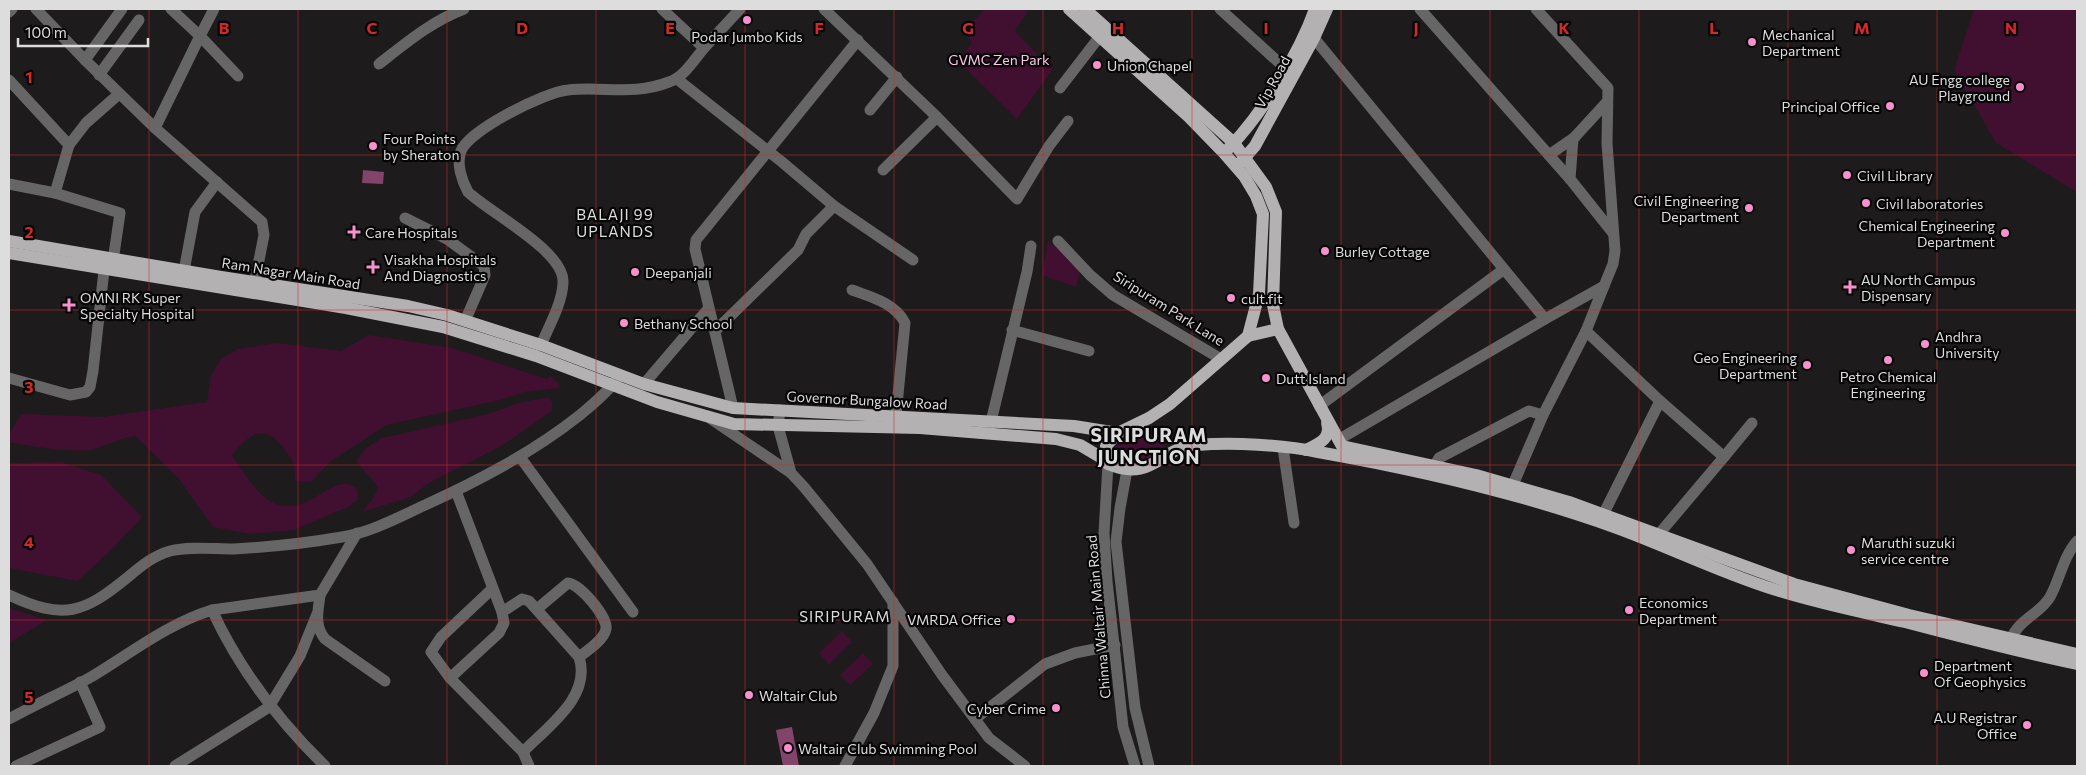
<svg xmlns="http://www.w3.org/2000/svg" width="2086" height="775" viewBox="0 0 2086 775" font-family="Commissioner,sans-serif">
<rect width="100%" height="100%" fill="#1e1b1d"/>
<!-- green -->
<g fill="#410f30">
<polygon points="985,9 1029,9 1015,31 1052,70 1017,119 958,61 972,43 964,30"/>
<polygon points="1974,9 2077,9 2077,192 1996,143 1954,70"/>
<polygon points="1048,241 1081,269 1076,287 1042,275"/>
<path d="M369,335L452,348L547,379L550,376L560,385L559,388L524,392L500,400L386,425L330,462L311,482L295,481C294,461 294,462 282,446C263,422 248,436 232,455C242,470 256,494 272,502C308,521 335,467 357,489L358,499L350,506L294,530L251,534L213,527L179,479L135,436C120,438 108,445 94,449C76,454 28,446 9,442V434L21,414L102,417L207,402L211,376L221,359L238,349L277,343L341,351Z"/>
<polygon points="549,397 552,402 552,410 546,415 503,445 427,484 411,497 362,512 375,495 378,487 356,461 366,448 382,438 488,414 519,403"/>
<path d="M1148,434L1157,435L1166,441C1164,461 1121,473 1111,454C1117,439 1134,436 1148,434Z"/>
<polygon points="61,462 101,475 142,517 110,551 77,581 9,568 9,463"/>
<polygon points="9,608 47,620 9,643"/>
<polygon points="842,631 852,642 829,664 819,653"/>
<polygon points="863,653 873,664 850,685 840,675"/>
</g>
<!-- water -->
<g fill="#82446a">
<polygon points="363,170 384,172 383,184 362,183"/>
<polygon points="792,727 799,766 783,766 776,730"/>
</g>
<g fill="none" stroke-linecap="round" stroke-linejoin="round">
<!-- minor -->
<g stroke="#676666" stroke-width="11">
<polyline points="36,9 85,60 155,128"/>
<polyline points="171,9 200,36 155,128 262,222 264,235 253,291"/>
<polyline points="214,9 200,36 238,76"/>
<polyline points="662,9 704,48 740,9"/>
<polyline points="824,9 937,117 1017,199 1049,146 1068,121"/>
<polyline points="1220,9 1285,68"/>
<polyline points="1420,9 1570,179"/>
<polyline points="1536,9 1608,88 1607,143 1615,251 1613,264 1604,286"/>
<polyline points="9,12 12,9"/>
<polyline points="1314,38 1545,319 1604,286 1586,331"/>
<polyline points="85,60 122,9"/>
<path d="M379,64C406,43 432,21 464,9"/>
<polyline points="99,75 139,20"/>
<polyline points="677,79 782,162 834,206 806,234 798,250 715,331"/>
<polyline points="9,80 69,145 86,123 119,94"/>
<polyline points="1060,88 1100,36"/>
<polyline points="1606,103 1573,139 1570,179 1613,233"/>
<polyline points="870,110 897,77"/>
<polyline points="1549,155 1575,137"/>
<polyline points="883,170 937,117"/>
<polyline points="9,184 55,193 120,213 112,268"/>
<polyline points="55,193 69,145"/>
<polyline points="834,206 913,260"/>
<polyline points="405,218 447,239 484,266 485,275 465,321"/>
<polyline points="1058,241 1090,275 1113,295 1221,359"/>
<polyline points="184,271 195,212 217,182"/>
<path d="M852,290C871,297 895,303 905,323L896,415"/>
<polyline points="1012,330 1089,351"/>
<path d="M541,345C549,326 562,304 563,283C566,252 490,213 468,192C462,181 456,164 461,151C469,130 545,92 568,90C603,86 633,96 669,82C684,77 694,60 704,48"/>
<polyline points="9,378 70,395 86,392 90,387 93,371 105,261"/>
<polyline points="644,384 708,309"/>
<polyline points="1319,406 1503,270"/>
<polyline points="733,408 695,249 696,240 858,40"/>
<polyline points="780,410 778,426 791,473"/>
<polyline points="711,419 791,473 804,487 867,564 942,675 989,738 1025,766"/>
<polyline points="989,430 1027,272 1031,246"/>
<polyline points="1338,440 1545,319"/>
<polyline points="1283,448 1294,523"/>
<polyline points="520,457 633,612"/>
<polyline points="1724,457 1752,423"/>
<polyline points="1108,464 1104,533 1107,581 1123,727 1135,766"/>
<polyline points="1435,465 1439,458 1529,411 1543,415"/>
<polyline points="1127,470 1120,508 1116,542 1135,708 1149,766"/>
<polyline points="1509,494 1543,415 1586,331 1660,401 1724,457 1659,534"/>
<polyline points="1604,513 1660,401"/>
<polyline points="492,589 441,637 431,652 450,678 523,752 529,766"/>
<path d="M9,595C64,621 84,613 128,577C141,566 153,556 170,551C190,546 213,549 234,549C270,547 307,543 342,537C371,532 397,518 423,506C478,481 532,453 580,415C593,404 607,393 617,379"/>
<path d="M320,595C318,612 314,625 325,639L385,681"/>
<path d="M537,609L568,583C580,584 608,617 606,629C604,640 587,651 579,657"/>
<path d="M502,612L522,599L529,601L579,657C592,697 547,727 523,752"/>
<path d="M2011,639C2019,619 2040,614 2050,597C2060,579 2063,557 2077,541"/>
<polyline points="450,678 499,633 504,623 502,612 456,491"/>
<path d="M9,719C36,704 64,692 91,677C131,653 167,624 212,610"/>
<polyline points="975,719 1045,664 1075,653 1115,645"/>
<polyline points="16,766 100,727 80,682"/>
<polyline points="175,766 269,707 300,656 317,614"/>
<path d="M325,766C278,720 240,671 212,610L320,595L357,533"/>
<polyline points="845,766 874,713 893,666 893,602"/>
</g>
<!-- major -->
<g stroke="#b4b1b3" stroke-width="12">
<path d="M1069,9L1189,117L1224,153L1244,176L1256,196L1263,214L1259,294L1248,336L1170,404L1149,418L1118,433L1106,446L1108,464C1153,483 1160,447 1197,445C1233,442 1283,445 1318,452C1420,470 1520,493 1617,528C1669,547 1719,572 1773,589C1816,603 1861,612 1905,622C1962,637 2020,652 2077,664"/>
<polyline points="1085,9 1234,143 1266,187 1276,212 1273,305 1278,329 1342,446 1476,475 1569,502 1794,584 1909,615 2077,654"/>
<path d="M1229,148C1262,114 1299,54 1315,9"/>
<polyline points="1240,163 1255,146 1314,38 1327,9"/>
<polyline points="9,241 221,277 408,306 447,315 541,345 644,384 733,408 1074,426 1118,433"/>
<polyline points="9,253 346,308 443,327 536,356 657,402 734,424 920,428 1056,439 1080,445 1107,461"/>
<polyline points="1248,336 1278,329"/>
<path d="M1306,450C1318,444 1332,439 1327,423"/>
</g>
</g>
<!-- grid -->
<path fill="none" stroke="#d62828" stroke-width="1" stroke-opacity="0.55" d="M149,9V766M298,9V766M447,9V766M596,9V766M745,9V766M894,9V766M1043,9V766M1192,9V766M1341,9V766M1490,9V766M1639,9V766M1788,9V766M1937,9V766M9,155H2077M9,310H2077M9,465H2077M9,620H2077"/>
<!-- markers -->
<g fill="#f790cd" stroke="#070607" stroke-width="2">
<circle cx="747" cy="20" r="5"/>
<circle cx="1752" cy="42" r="5"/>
<circle cx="1097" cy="65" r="5"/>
<circle cx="2020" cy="87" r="5"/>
<circle cx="1890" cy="106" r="5"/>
<circle cx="373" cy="146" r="5"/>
<circle cx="1847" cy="175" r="5"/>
<circle cx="1866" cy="203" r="5"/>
<circle cx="1749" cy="208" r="5"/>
<path d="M351.5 224.5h5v5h5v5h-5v5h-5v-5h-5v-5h5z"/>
<circle cx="2005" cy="233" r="5"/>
<circle cx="1325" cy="251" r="5"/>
<path d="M370.5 259.5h5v5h5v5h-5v5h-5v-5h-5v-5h5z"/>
<circle cx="635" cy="272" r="5"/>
<path d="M1847.5 279.5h5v5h5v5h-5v5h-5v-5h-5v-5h5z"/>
<circle cx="1231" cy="298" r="5"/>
<path d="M66.5 297.5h5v5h5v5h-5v5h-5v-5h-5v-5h5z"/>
<circle cx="624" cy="323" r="5"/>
<circle cx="1925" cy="344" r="5"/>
<circle cx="1888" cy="360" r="5"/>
<circle cx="1807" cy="365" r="5"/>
<circle cx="1266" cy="378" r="5"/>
<circle cx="1851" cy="550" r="5"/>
<circle cx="1629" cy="610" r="5"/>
<circle cx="1011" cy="619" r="5"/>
<circle cx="1924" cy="673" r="5"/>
<circle cx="749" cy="695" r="5"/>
<circle cx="1056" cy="708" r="5"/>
<circle cx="2027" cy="725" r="5"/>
<circle cx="788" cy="748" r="5"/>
</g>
<g text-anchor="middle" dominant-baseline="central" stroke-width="4.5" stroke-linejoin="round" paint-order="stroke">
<!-- poi labels -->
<g font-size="14" fill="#deddde" stroke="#070607" text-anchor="start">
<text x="1762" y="34">Mechanical<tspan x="1762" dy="16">Department</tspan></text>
<text x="747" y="36" text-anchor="middle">Podar Jumbo Kids</text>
<text x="1107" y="65">Union Chapel</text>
<text x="2010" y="79" text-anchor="end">AU Engg college<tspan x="2010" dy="16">Playground</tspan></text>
<text x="1880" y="106" text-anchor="end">Principal Office</text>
<text x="383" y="138">Four Points<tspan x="383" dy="16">by Sheraton</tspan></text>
<text x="1857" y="175">Civil Library</text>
<text x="1739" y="200" text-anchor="end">Civil Engineering<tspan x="1739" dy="16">Department</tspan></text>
<text x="1876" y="203">Civil laboratories</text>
<text x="1995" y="225" text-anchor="end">Chemical Engineering<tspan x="1995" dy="16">Department</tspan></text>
<text x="365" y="232">Care Hospitals</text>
<text x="1335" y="251">Burley Cottage</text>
<text x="384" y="259">Visakha Hospitals<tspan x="384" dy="16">And Diagnostics</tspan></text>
<text x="645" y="272">Deepanjali</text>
<text x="1861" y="279">AU North Campus<tspan x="1861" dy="16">Dispensary</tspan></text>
<text x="80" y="297">OMNI RK Super<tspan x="80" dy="16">Specialty Hospital</tspan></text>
<text x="1241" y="298">cult.fit</text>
<text x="634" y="323">Bethany School</text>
<text x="1935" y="336">Andhra<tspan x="1935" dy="16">University</tspan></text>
<text x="1797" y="357" text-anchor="end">Geo Engineering<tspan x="1797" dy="16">Department</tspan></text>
<text x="1888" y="376" text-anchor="middle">Petro Chemical<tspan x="1888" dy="16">Engineering</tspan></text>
<text x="1276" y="378">Dutt Island</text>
<text x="1861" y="542">Maruthi suzuki<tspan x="1861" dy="16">service centre</tspan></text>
<text x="1639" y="602">Economics<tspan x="1639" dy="16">Department</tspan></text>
<text x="1001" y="619" text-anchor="end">VMRDA Office</text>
<text x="1934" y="665">Department<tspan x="1934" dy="16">Of Geophysics</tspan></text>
<text x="759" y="695">Waltair Club</text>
<text x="1046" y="708" text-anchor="end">Cyber Crime</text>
<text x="2017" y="717" text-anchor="end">A.U Registrar<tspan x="2017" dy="16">Office</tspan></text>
<text x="798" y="748">Waltair Club Swimming Pool</text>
</g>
<!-- park labels -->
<g font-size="14" fill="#fdc4e4" stroke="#070607">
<text x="999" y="59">GVMC Zen Park</text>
</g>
<!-- street labels -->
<g font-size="14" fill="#deddde" stroke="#070607">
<text transform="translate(1272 82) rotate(-61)">Vip Road</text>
<text transform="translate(291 273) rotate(9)">Ram Nagar Main Road</text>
<text transform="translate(1169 308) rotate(32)">Siripuram Park Lane</text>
<text transform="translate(867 400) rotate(3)">Governor Bungalow Road</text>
<text transform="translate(1098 617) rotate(-95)">Chinna Waltair Main Road</text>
</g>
<!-- neighbourhood labels -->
<g font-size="15" letter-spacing="1" fill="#deddde" stroke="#070607">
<text x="615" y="214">BALAJI 99<tspan x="615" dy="17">UPLANDS</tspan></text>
<text x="845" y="616">SIRIPURAM</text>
</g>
<!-- district labels -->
<g font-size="19" font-weight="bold" letter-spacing="1" fill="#deddde" stroke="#070607">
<text x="1149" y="434">SIRIPURAM<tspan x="1149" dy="22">JUNCTION</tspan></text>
</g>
</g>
<g font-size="16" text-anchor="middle" font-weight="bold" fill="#d62828" stroke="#070607" stroke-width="4.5" stroke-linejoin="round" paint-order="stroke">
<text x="224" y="34">B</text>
<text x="372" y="34">C</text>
<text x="522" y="34">D</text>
<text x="670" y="34">E</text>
<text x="819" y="34">F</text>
<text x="968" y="34">G</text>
<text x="1118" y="34">H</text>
<text x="1266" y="34">I</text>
<text x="1416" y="34">J</text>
<text x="1564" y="34">K</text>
<text x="1714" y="34">L</text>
<text x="1862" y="34">M</text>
<text x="2011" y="34">N</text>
<text x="29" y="83">1</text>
<text x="29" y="238">2</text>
<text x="29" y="393">3</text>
<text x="29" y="548">4</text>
<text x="29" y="703">5</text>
</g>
<!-- border -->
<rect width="2086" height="775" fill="none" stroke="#deddde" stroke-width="20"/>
<!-- scale -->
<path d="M18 38v8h130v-8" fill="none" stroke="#deddde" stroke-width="2.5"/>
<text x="25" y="38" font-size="15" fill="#deddde" stroke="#070607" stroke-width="4" paint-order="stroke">100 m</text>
</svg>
